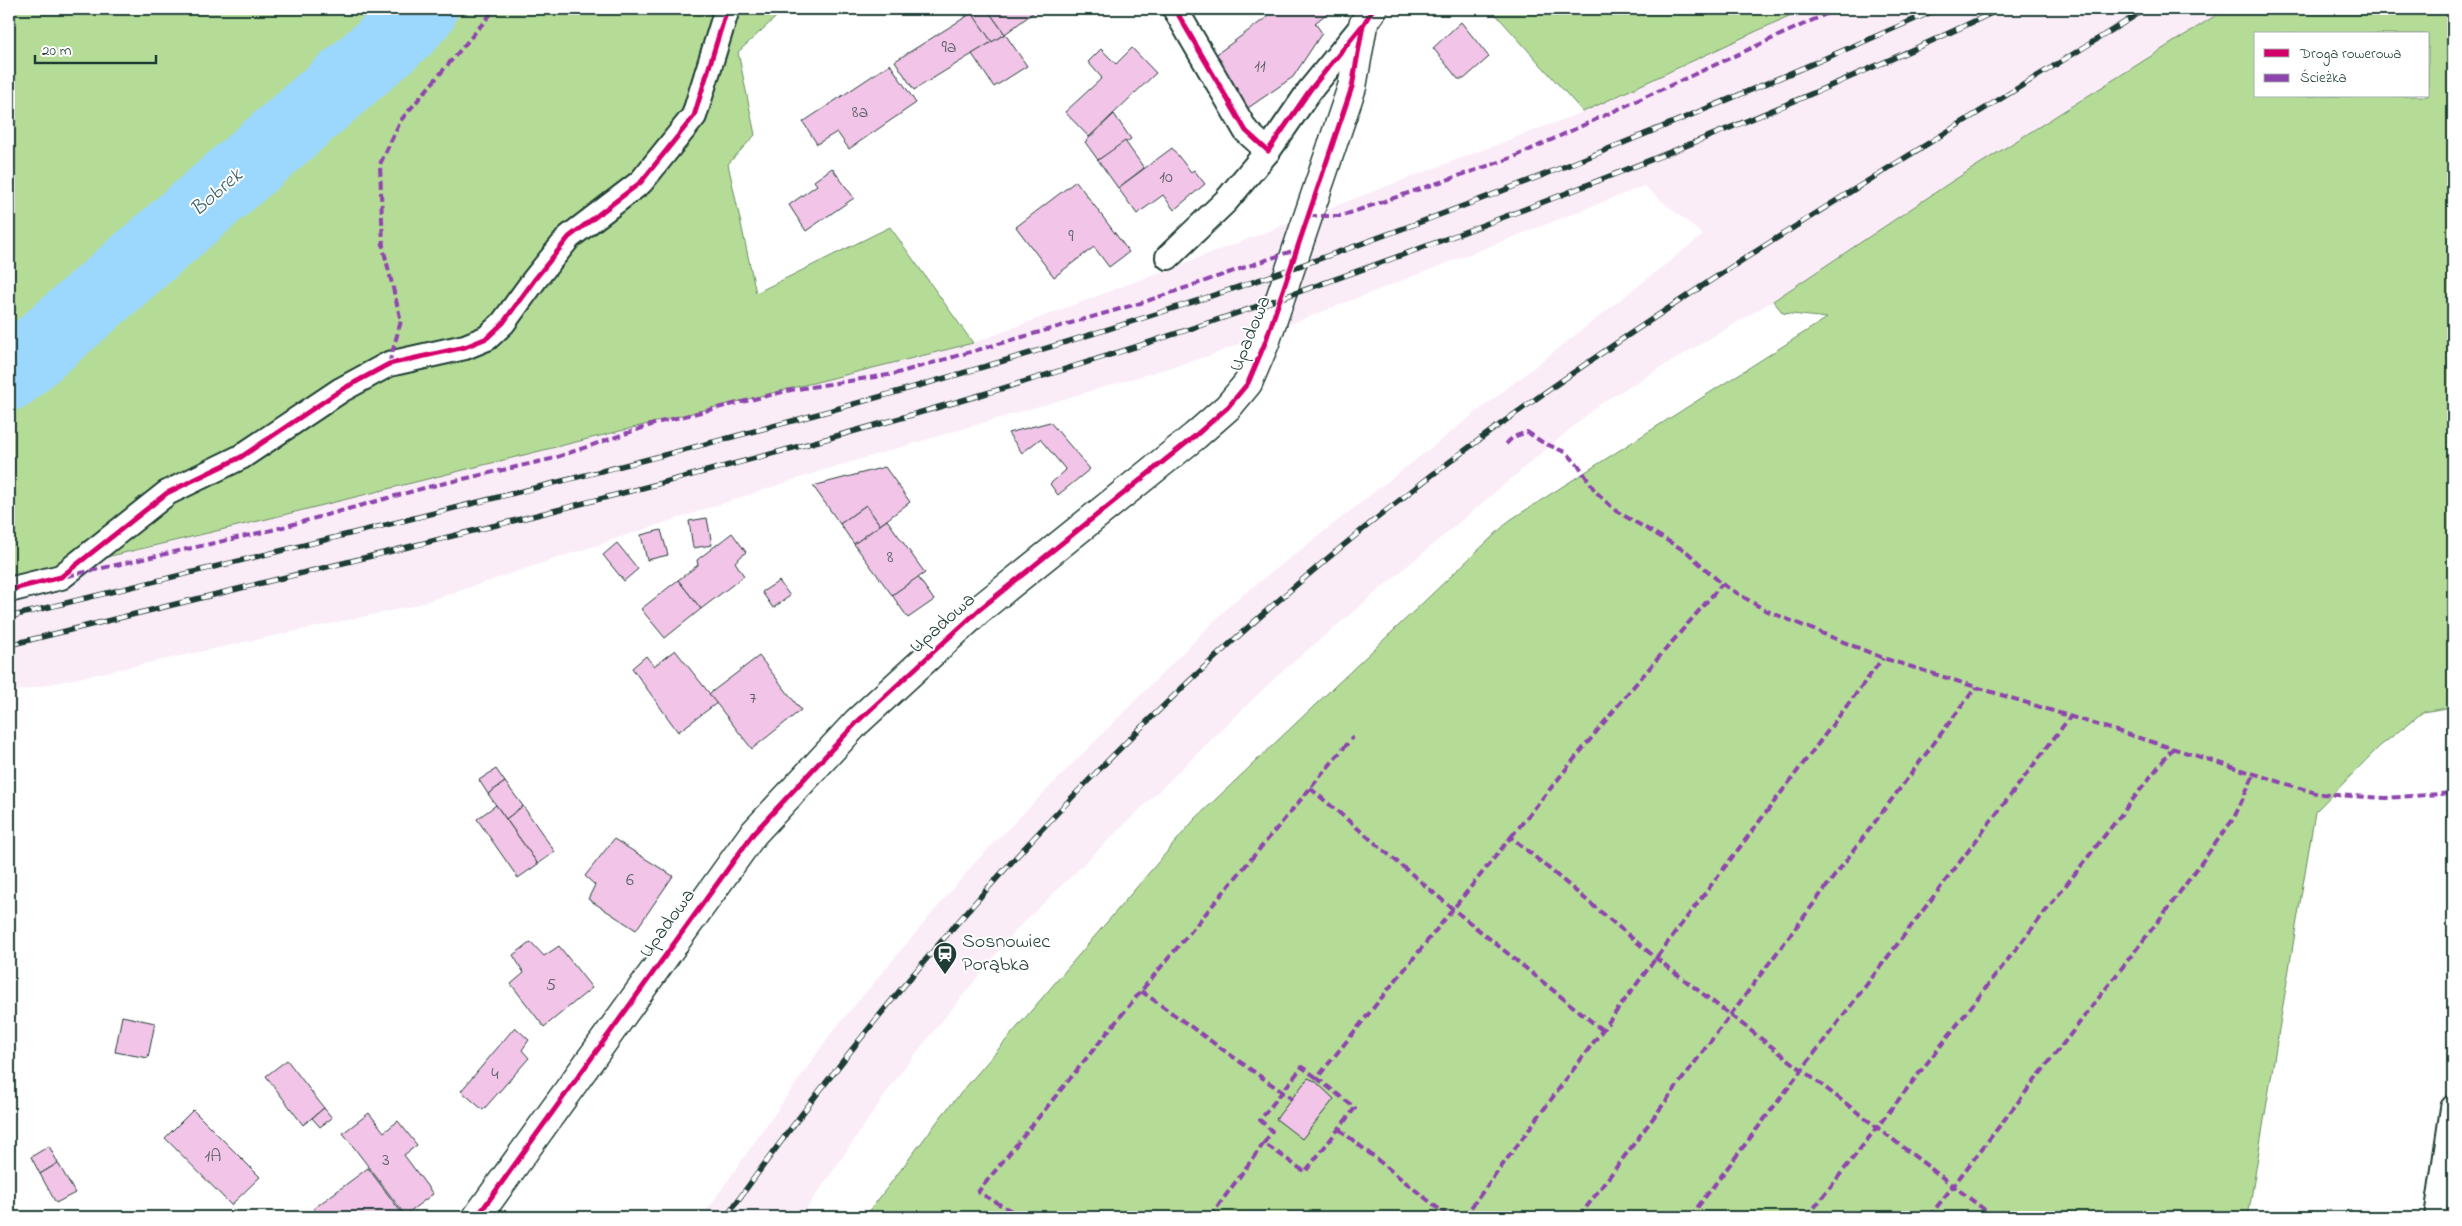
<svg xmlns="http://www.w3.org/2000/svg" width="2462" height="1226" viewBox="0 0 2462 1226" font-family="'Indie Flower',sans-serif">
<rect width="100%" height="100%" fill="#fff"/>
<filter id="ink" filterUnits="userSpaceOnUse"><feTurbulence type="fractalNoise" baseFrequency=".02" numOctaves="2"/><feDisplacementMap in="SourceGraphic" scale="10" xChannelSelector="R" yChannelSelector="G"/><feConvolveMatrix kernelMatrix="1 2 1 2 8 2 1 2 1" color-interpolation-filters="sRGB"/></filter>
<g filter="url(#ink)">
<!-- built -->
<polygon fill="#fbedf8" points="1804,9 2226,9 1951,182 1773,301 1600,404 1278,675 1016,930 901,1072 801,1217 702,1217 832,1032 977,860 1231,604 1703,235 1644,186 1209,356 824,470 413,606 9,693 9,580 267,519 973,343 1583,112"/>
<!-- green -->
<g fill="#b5dc97" stroke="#6a8c66" fill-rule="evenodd">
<polygon points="9,9 785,9 738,52 755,135 728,164 756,293 890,227 973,343 267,519 9,580"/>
<polygon points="1491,9 1804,9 1583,112"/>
<path d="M2226,9H2453V707L2423,712L2379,747L2315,812L2248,1217H865L943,1114L1195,819L1510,520L1827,318L1783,313L1773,301L1951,182ZM2256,34H2428V96H2256Z"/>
</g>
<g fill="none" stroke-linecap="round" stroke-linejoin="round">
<!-- river -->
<polyline stroke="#9cd7fd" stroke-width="72" points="9,375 406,28 422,9"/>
</g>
<!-- building -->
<g fill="#f1c4e8" stroke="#1f3d34">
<polygon points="960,9 987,9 974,17 972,13 966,17"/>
<polygon points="987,9 1005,34 992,42 974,17"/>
<polygon points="987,9 1030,9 1033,13 1005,34"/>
<polygon points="1278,9 1330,11 1315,23 1322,33 1293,77 1248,108 1214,56"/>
<polygon points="972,13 992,42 914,90 895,61"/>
<polygon points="1461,22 1489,57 1464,79 1458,79 1433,48"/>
<polygon points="1005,34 1027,66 994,87 972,54"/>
<polygon points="1132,48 1156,73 1089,137 1065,112 1102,78 1088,62 1101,49 1116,64"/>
<polygon points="890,64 916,103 849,149 837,132 817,144 803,122"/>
<polygon points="1114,114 1131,139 1098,160 1085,142"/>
<polygon points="1125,141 1144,168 1118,188 1098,160"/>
<polygon points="1172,148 1191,172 1194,170 1205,184 1174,210 1163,195 1137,214 1118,188"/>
<polygon points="832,168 854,198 806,231 789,205 817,185 814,181"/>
<polygon points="1076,181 1129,252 1109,267 1094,247 1054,277 1016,227"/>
<polygon points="1050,422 1090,469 1058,495 1050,484 1066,470 1040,439 1022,453 1008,433"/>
<polygon points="885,467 910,502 880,525 866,505 840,524 813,486"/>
<polygon points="866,505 880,525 854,544 840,524"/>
<polygon points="707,518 712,545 693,548 689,521"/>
<polygon points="887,520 925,573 892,595 854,544"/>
<polygon points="661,530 668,555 647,560 641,535"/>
<polygon points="732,533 746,552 735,562 744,576 701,609 678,580 698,565 697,560"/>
<polygon points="617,543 638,569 624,581 603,555"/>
<polygon points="918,577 934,600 908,618 892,595"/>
<polygon points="678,580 701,609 665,638 641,609"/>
<polygon points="779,581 790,596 773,608 762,592"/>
<polygon points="675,650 717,703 678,732 632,668 646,656 654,666"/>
<polygon points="759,656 801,710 752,749 709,694"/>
<polygon points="496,769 505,782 488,794 479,780"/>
<polygon points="505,782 523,806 506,819 488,794"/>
<polygon points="496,805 538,864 518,878 477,819"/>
<polygon points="523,806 555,852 538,864 506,819"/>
<polygon points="614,839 673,876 636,930 588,899 595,885 585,876"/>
<polygon points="531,942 544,956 559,946 592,988 544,1027 511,984 524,973 513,955"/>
<polygon points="122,1016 155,1023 148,1058 115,1052"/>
<polygon points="515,1027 529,1040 522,1050 529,1058 483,1110 461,1091"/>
<polygon points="287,1060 324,1108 303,1125 266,1076"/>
<polygon points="1308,1078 1315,1081 1334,1099 1302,1139 1276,1119"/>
<polygon points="324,1108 332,1118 320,1127 312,1118"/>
<polygon points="193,1110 260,1177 231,1205 165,1138"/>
<polygon points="369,1113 384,1132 398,1121 417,1145 404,1155 433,1194 405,1215 343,1133"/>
<polygon points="49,1146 58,1163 40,1174 31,1157"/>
<polygon points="58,1163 75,1193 56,1203 40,1174"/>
<polygon points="368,1168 404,1216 319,1217 313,1209"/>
</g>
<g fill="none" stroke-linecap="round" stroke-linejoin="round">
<defs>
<g id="service">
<polyline points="1175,9 1246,131 1268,151 1310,90 1363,25"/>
<polyline points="1168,257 1226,201 1268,151"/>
<polyline points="9,590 61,577 167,493 241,457 341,390 389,364 465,347 487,338 503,323 535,279 569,237 641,182 694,116 727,9"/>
<polyline points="2437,1217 2453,1108"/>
</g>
<polyline id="minor" points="477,1217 753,834 857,722 980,609 1195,436 1228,407 1248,383 1265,343 1352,87 1363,25 1373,9"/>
</defs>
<!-- service casing -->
<use href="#service" stroke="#1f3d34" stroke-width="28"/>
<!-- minor casing -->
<use href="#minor" stroke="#1f3d34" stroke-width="31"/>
<!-- service -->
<use href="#service" stroke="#fff" stroke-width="24"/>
<!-- minor -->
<use href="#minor" stroke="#fff" stroke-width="28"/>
<defs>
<g id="rail">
<path d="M9,617C407,519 809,428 1199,300C1451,217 1696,116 1938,9"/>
<path d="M9,645C332,565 657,490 977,396C1176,337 1371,269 1564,194C1711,137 1858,77 2000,9"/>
<path d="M726,1217C938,919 1190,650 1487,434C1698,280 1924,147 2146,9"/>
</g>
</defs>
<!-- rail casing -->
<use href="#rail" stroke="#1f3d34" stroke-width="5.5"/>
<!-- rail -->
<use href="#rail" stroke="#fff" stroke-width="4" stroke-dasharray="11" stroke-linecap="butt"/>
<!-- quiet -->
<g stroke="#8e44ad" stroke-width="4" stroke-dasharray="8 4" stroke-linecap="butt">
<polyline points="1309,216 1341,216 1514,157 1837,9"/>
<polyline points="389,364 401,321 383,247 380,164 401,120 495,9"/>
<polyline points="1506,444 1513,437 1527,432 1542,442 1567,453 1579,466 1595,491 1616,511 1687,552 1722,584 1765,610 1883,658 2319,794 2386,798 2453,793"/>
<polyline points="67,576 272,530 428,487 551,459 660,422 791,390 894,374 1144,302 1298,249"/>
<polyline points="1310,788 1453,909 1602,1030"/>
<polyline points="1511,837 1628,693 1722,584"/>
<polyline points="1141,991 1292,1099"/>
<polyline points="1339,1129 1449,1217"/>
<polyline points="1264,1143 1272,1131 1260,1120 1302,1067 1317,1078"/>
<polyline points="1022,1217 978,1192 1141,991 1353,737"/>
<polyline points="1210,1217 1264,1143 1305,1172 1355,1108 1317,1078 1511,837 1656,958 1994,1217"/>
<polyline points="1464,1217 1656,958 1883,658"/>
<polyline points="1579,1217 1976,687"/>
<polyline points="1690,1217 2070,717"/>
<polyline points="1807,1217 2173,748"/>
<polyline points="1929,1217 2166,911 2234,818 2254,774"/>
</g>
<defs>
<g id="cycleway">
<polyline points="1175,9 1246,131 1268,151 1310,90 1361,27"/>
<polyline points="9,590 61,577 167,493 241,457 341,390 389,364 465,347 487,338 503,323 535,279 569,237 641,182 694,116 727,9"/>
<polyline points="477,1217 753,834 857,722 980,609 1195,436 1228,407 1248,383 1265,343 1352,87 1363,25 1373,9"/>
</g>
</defs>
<!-- cycleway casing -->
<use href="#cycleway" stroke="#fff" stroke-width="8"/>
<!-- cycleway -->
<use href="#cycleway" stroke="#d6006c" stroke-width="5"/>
</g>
</g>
<!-- icons -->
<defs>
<symbol id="station-pin" viewBox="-11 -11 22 30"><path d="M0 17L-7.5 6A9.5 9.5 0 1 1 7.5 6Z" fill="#1f3d34" stroke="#fff"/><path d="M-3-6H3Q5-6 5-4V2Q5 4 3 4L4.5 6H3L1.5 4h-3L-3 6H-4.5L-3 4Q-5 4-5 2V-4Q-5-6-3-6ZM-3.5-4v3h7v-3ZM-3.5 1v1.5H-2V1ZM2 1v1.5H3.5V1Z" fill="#fff"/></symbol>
</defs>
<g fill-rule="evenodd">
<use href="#station-pin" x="931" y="940" width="28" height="38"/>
</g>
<g text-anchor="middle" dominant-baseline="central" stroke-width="4" stroke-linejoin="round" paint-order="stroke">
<!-- number labels -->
<g font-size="18" fill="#545f61">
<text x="949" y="48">9a</text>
<text x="1260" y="67">11</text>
<text x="860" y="113">8a</text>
<text x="1166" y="178">10</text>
<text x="1071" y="237">9</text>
<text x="890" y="558">8</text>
<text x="753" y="699">7</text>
<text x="630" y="881">6</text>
<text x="551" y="986">5</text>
<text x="495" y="1075">4</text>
<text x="213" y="1157">1A</text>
<text x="386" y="1161">3</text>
</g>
<!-- street labels -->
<g font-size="20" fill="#1f3d34" stroke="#fff">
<text transform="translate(1251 334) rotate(-68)">Upadowa</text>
<text transform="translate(943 624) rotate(-42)">Upadowa</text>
<text transform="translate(668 924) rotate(-54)">Upadowa</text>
</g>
<!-- poi labels -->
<g font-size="20" fill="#1f3d34" stroke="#fff" text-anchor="start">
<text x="962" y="942">Sosnowiec<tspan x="962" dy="23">Porąbka</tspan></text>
</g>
<!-- water labels -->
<g font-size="21" font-style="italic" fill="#3e6466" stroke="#fff">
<text transform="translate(217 193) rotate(-41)">Bobrek</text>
</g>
</g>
<!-- margin -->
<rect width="2462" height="1226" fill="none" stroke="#fff" stroke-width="30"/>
<rect x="15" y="15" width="2432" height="1196" fill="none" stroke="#1f3d34" stroke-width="2" filter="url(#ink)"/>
<!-- legend -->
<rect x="2254" y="32" width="175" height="65" fill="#ffffff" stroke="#a5b1ae"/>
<rect x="2264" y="49" width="25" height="8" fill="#d6006c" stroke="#a5b1ae"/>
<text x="2300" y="58" font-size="15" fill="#1f3d34">Droga rowerowa</text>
<rect x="2264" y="74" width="25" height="8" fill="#8e44ad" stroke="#a5b1ae"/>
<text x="2300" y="82" font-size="15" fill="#1f3d34">Ścieżka</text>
<!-- scale -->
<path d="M35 55v8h121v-8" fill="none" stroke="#1f3d34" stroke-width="2.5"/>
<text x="42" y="55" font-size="15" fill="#1f3d34" stroke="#ffffff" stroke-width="4" paint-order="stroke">20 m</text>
</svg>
